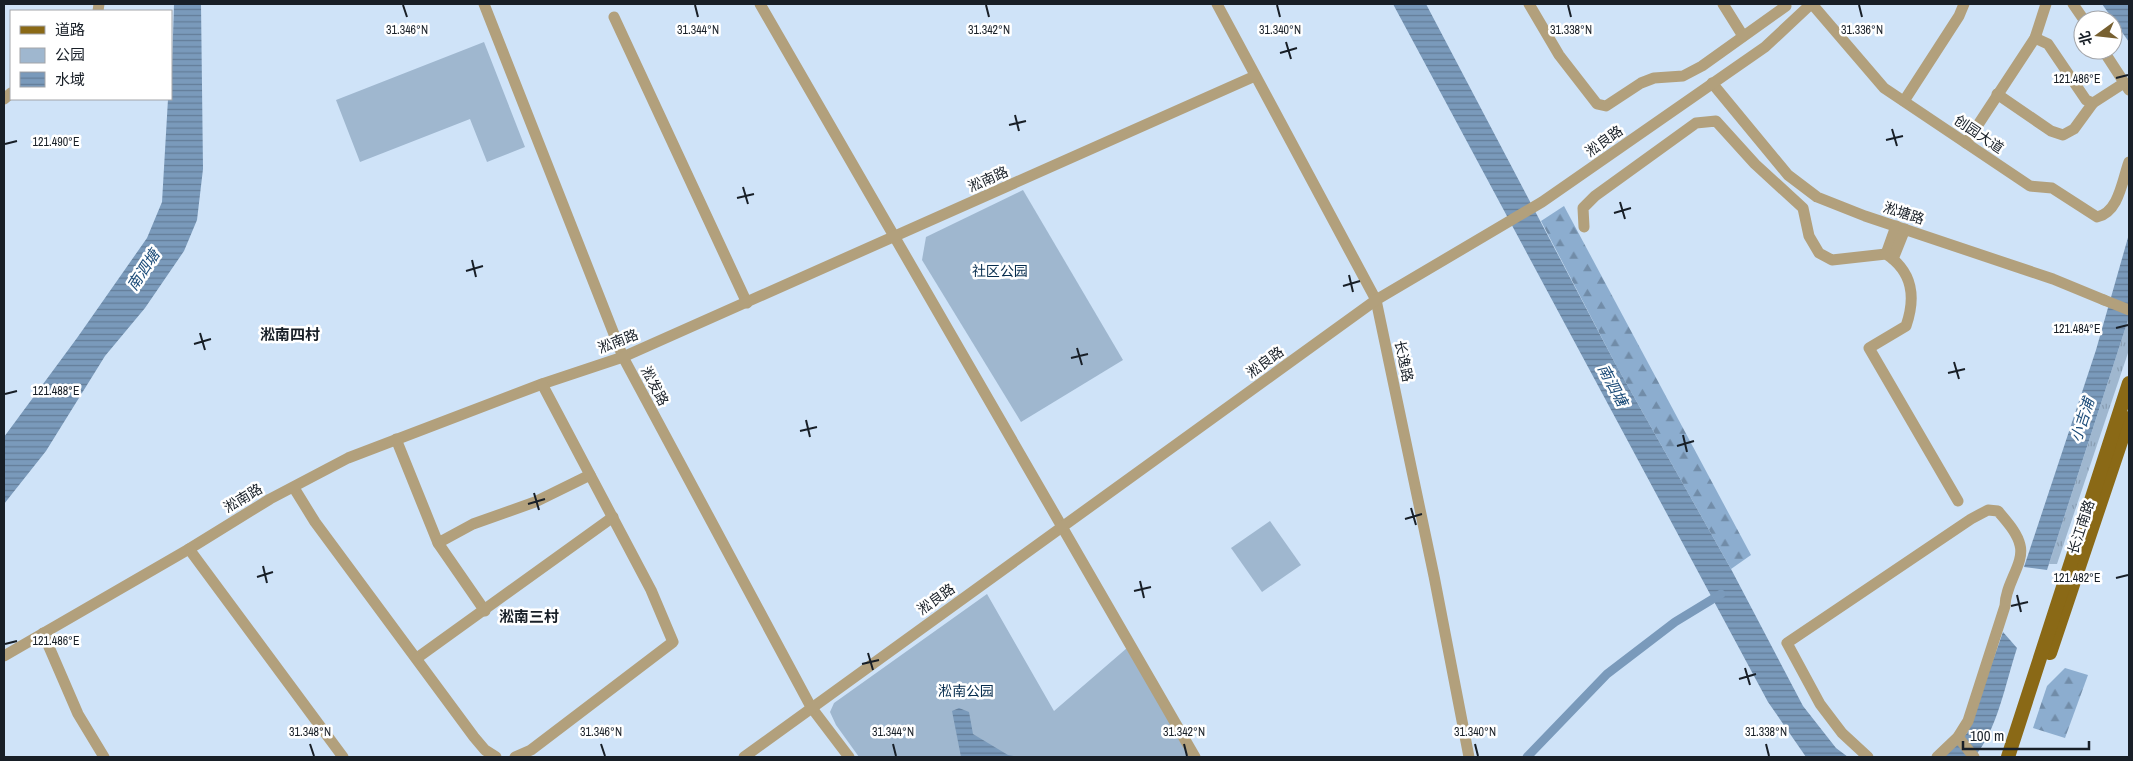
<svg xmlns="http://www.w3.org/2000/svg" width="2133" height="761" viewBox="0 0 2133 761" font-family="'Archivo Narrow','Noto Sans SC',sans-serif">
<defs>
<pattern id="grass-tufts" width="24" height="20" patternUnits="userSpaceOnUse" patternTransform="scale(1.25)"><rect width="24" height="20" fill="#9fb7cf"/><path d="M3 7l-1-3M5 7V3M7 7l1-3M15 17l-1-3M17 17v-4M19 17l1-3" fill="none" stroke="#889db2"/></pattern>
<pattern id="forest-firs" width="22" height="20" patternUnits="userSpaceOnUse" patternTransform="scale(1.25)"><rect width="22" height="20" fill="#8cadcf"/><path d="M5 1l3.5 6h-7zM16 11l3.5 6h-7z" fill="#718ca8"/></pattern>
<pattern id="water-rules" width="6" height="5" patternUnits="userSpaceOnUse" patternTransform="scale(1.25)"><rect width="6" height="5" fill="#7a9abb"/><path d="M0 2.5h6" fill="none" stroke="#637d98"/></pattern>
</defs>
<rect width="100%" height="100%" fill="#cfe3f8"/>
<!-- grass -->
<polygon fill="url(#grass-tufts)" points="2128,320 2129,350 2057,564 2049,564"/>
<!-- forest -->
<g fill="url(#forest-firs)">
<polygon points="1564,206 1751,555 1731,569 1616,365 1541,221"/>
<polygon points="2065,668 2088,675 2065,738 2033,728 2047,686"/>
</g>
<!-- green -->
<g fill="#9fb7cf">
<polygon points="484,42 525,147 487,162 470,119 360,162 336,100"/>
<polygon points="1023,190 1123,360 1021,422 922,260 926,237"/>
<polygon points="1270,521 1301,565 1262,592 1231,548"/>
<polygon points="987,594 1054,711 1127,648 1190,757 859,757 836,725 830,712 834,703"/>
</g>
<!-- water -->
<g fill="url(#water-rules)">
<polygon points="174,4 201,4 203,169 197,220 184,251 145,308 105,356 46,451 4,504 4,437 77,338 147,238 162,202 168,99 171,99"/>
<polygon points="1393,4 1426,4 1616,365 1731,569 1803,706 1836,748 1848,757 1806,757 1768,702"/>
<polygon points="2102,4 2128,4 2129,42"/>
<polygon points="2129,234 2129,317 2047,570 2024,567 2096,350"/>
<path d="M2003,632L2017,648C2006,681 1997,732 1974,757H1944L1967,733Z"/>
<polygon points="959,708 969,712 973,734 1008,755 1019,757 961,757 952,711"/>
</g>
<g fill="none" stroke-linecap="round" stroke-linejoin="round">
<!-- canal -->
<polyline stroke="#7a9abb" stroke-width="9" points="1527,757 1607,674 1675,622 1721,594"/>
<!-- minor -->
<g stroke="#b2a07c" stroke-width="11">
<polyline points="484,4 623,357 811,707 849,757"/>
<polyline points="760,4 1195,757"/>
<polyline points="1217,4 1376,300 1434,576 1469,757"/>
<polyline points="1529,4 1559,55 1597,104 1606,106 1641,83 1654,78 1683,76 1702,66 1786,6"/>
<polyline points="1723,4 1743,36"/>
<path d="M1812,4L1884,88L2030,186L2052,188L2097,217C2119,212 2122,181 2129,162"/>
<polyline points="2073,4 2084,20"/>
<polyline points="98,11 99,4"/>
<polyline points="614,17 747,303"/>
<polyline points="2035,38 2048,44 2086,100 2093,103"/>
<polyline points="2103,50 2129,90"/>
<polyline points="1712,83 1788,175 1817,197 1865,216 2053,279 2104,300"/>
<polyline points="1997,94 2051,131 2063,135 2074,129 2093,103 2124,83"/>
<polyline points="4,99 11,93"/>
<polyline points="1904,101 1959,16 1964,4"/>
<polyline points="1966,143 2035,38 2046,4"/>
<path d="M1584,227L1583,208L1595,196L1696,123L1716,121L1755,164L1803,208L1809,236L1819,253L1832,260L1886,254C1913,272 1916,297 1906,326L1869,348L1958,501"/>
<polyline points="1886,254 1896,226"/>
<polyline points="1893,259 1905,229"/>
<polyline points="396,439 438,543 473,524 535,502 590,475"/>
<polyline points="294,488 315,522 474,737 485,750 496,757"/>
<polyline points="438,543 485,611"/>
<polyline points="189,549 343,757"/>
<polyline points="43,633 78,714 104,757"/>
<polyline points="4,656 189,549 270,499 348,458 542,384 623,357 1255,76"/>
<polyline points="417,658 613,517"/>
<polyline points="1958,737 1974,757"/>
<polyline points="515,757 531,750 673,642 651,590 542,384"/>
<polyline points="744,757 1376,300 1542,202 1765,47 1811,4"/>
<path d="M1868,757L1842,733L1820,704L1787,643L1971,519L1988,510L1998,511C2006,521 2017,532 2020,545C2025,563 2005,584 2005,606L1968,721L1958,737L1937,757"/>
</g>
<!-- major -->
<g stroke="#8a6916" stroke-width="14">
<polyline points="2050,653 2129,418"/>
<polyline points="2008,757 2129,383"/>
</g>
<!-- minor-bridge -->
<polyline stroke="#b2a07c" stroke-width="11" points="2104,300 2129,310"/>
</g>
<!-- ticks -->
<path fill="none" stroke="#181f27" stroke-width="2" d="M403,5L407,17M695,5L698,17M986,5L989,17M1277,5L1280,17M1568,5L1571,17M1859,5L1862,17M1286,42L1291,59M1280,53L1297,48M2116,78L2128,75M1015,115L1019,131M1009,125L1026,121M1892,129L1897,146M1886,140L1903,136M5,144L17,141M743,187L748,204M737,198L754,194M1620,202L1625,219M1614,213L1631,208M472,260L476,277M466,271L483,266M1349,275L1353,292M1343,286L1360,281M2116,328L2128,325M200,333L205,350M194,344L211,339M1077,348L1082,365M1071,358L1088,354M1954,362L1959,379M1948,373L1965,369M5,394L17,391M806,420L810,437M800,431L817,427M1683,435L1687,452M1677,446L1694,441M534,493L539,510M528,504L545,499M1411,508L1416,525M1405,519L1422,514M263,566L267,583M257,577L273,572M2116,578L2128,575M1140,581L1144,598M1134,591L1151,587M2017,595L2021,612M2011,606L2028,602M5,644L17,641M868,653L873,670M862,664L879,660M1745,668L1750,685M1739,679L1756,674M310,744L314,756M601,744L605,756M893,744L896,756M1184,744L1187,756M1475,744L1478,756M1766,744L1769,756"/>
<g text-anchor="middle" dominant-baseline="central" stroke-width="5" stroke-linejoin="round" paint-order="stroke">
<!-- street labels -->
<g font-size="14" fill="#181f27" stroke="#fff">
<text transform="translate(1979 134) rotate(34)">创园大道</text>
<text transform="translate(1604 141) rotate(-35)">淞良路</text>
<text transform="translate(988 179) rotate(-24)">淞南路</text>
<text transform="translate(1904 213) rotate(18)">淞塘路</text>
<text transform="translate(618 341) rotate(-21)">淞南路</text>
<text transform="translate(1404 361) rotate(78)">长逸路</text>
<text transform="translate(1265 362) rotate(-36)">淞良路</text>
<text transform="translate(655 386) rotate(62)">淞发路</text>
<text transform="translate(243 498) rotate(-31)">淞南路</text>
<text transform="translate(2081 527) rotate(-72)">长江南路</text>
<text transform="translate(936 599) rotate(-35)">淞良路</text>
</g>
<!-- park labels -->
<g font-size="14" fill="#072d4e" stroke="#fff">
<text x="1000" y="271">社区公园</text>
<text x="966" y="691">淞南公园</text>
</g>
<!-- water labels -->
<g font-size="15" font-style="italic" fill="#1b4b78" stroke="#fff">
<text transform="translate(143 270) rotate(-57)">南泗塘</text>
<text transform="translate(1613 385) rotate(62)">南泗塘</text>
<text transform="translate(2082 420) rotate(-72)">小吉浦</text>
</g>
<!-- neighbourhood labels -->
<g font-size="15" font-weight="bold" fill="#181f27" stroke="#fff">
<text x="290" y="334">淞南四村</text>
<text x="529" y="616">淞南三村</text>
</g>
</g>
<g font-size="12" text-anchor="middle" fill="#181f27" stroke="#fff" stroke-width="5" stroke-linejoin="round" paint-order="stroke">
<text x="407" y="34">31.346°N</text>
<text x="698" y="34">31.344°N</text>
<text x="989" y="34">31.342°N</text>
<text x="1280" y="34">31.340°N</text>
<text x="1571" y="34">31.338°N</text>
<text x="1862" y="34">31.336°N</text>
<text x="2077" y="83">121.486°E</text>
<text x="56" y="146">121.490°E</text>
<text x="2077" y="333">121.484°E</text>
<text x="56" y="395">121.488°E</text>
<text x="2077" y="582">121.482°E</text>
<text x="56" y="645">121.486°E</text>
<text x="310" y="736">31.348°N</text>
<text x="601" y="736">31.346°N</text>
<text x="893" y="736">31.344°N</text>
<text x="1184" y="736">31.342°N</text>
<text x="1475" y="736">31.340°N</text>
<text x="1766" y="736">31.338°N</text>
</g>
<!-- border -->
<rect width="2133" height="761" fill="none" stroke="#181f27" stroke-width="10"/>
<!-- legend -->
<rect x="10" y="10" width="162" height="90" fill="#ffffff" stroke="#a3a5a9"/>
<rect x="20" y="26" width="25" height="8" fill="#8a6916" stroke="#a3a5a9"/>
<text x="55" y="35" font-size="15" fill="#181f27">道路</text>
<rect x="20" y="48" width="25" height="15" fill="#9fb7cf" stroke="#a3a5a9"/>
<text x="55" y="60" font-size="15" fill="#181f27">公园</text>
<rect x="20" y="72" width="25" height="15" fill="url(#water-rules)" stroke="#a3a5a9"/>
<text x="55" y="85" font-size="15" fill="#181f27">水域</text>
<!-- north arrow -->
<g transform="translate(2098 35) rotate(255)"><circle r="24" fill="#ffffff" stroke="#a3a5a9"/>
<path d="M0-4L9 19L0 12L-9 19Z" fill="#776030"/>
<text y="-8" font-size="14" font-weight="bold" text-anchor="middle" fill="#181f27">北</text>
</g>
<!-- scale -->
<path d="M1963 741v8h126v-8" fill="none" stroke="#181f27" stroke-width="2.5"/>
<text x="1970" y="741" font-size="15" fill="#181f27" stroke="#ffffff" stroke-width="4" paint-order="stroke">100 m</text>
</svg>
